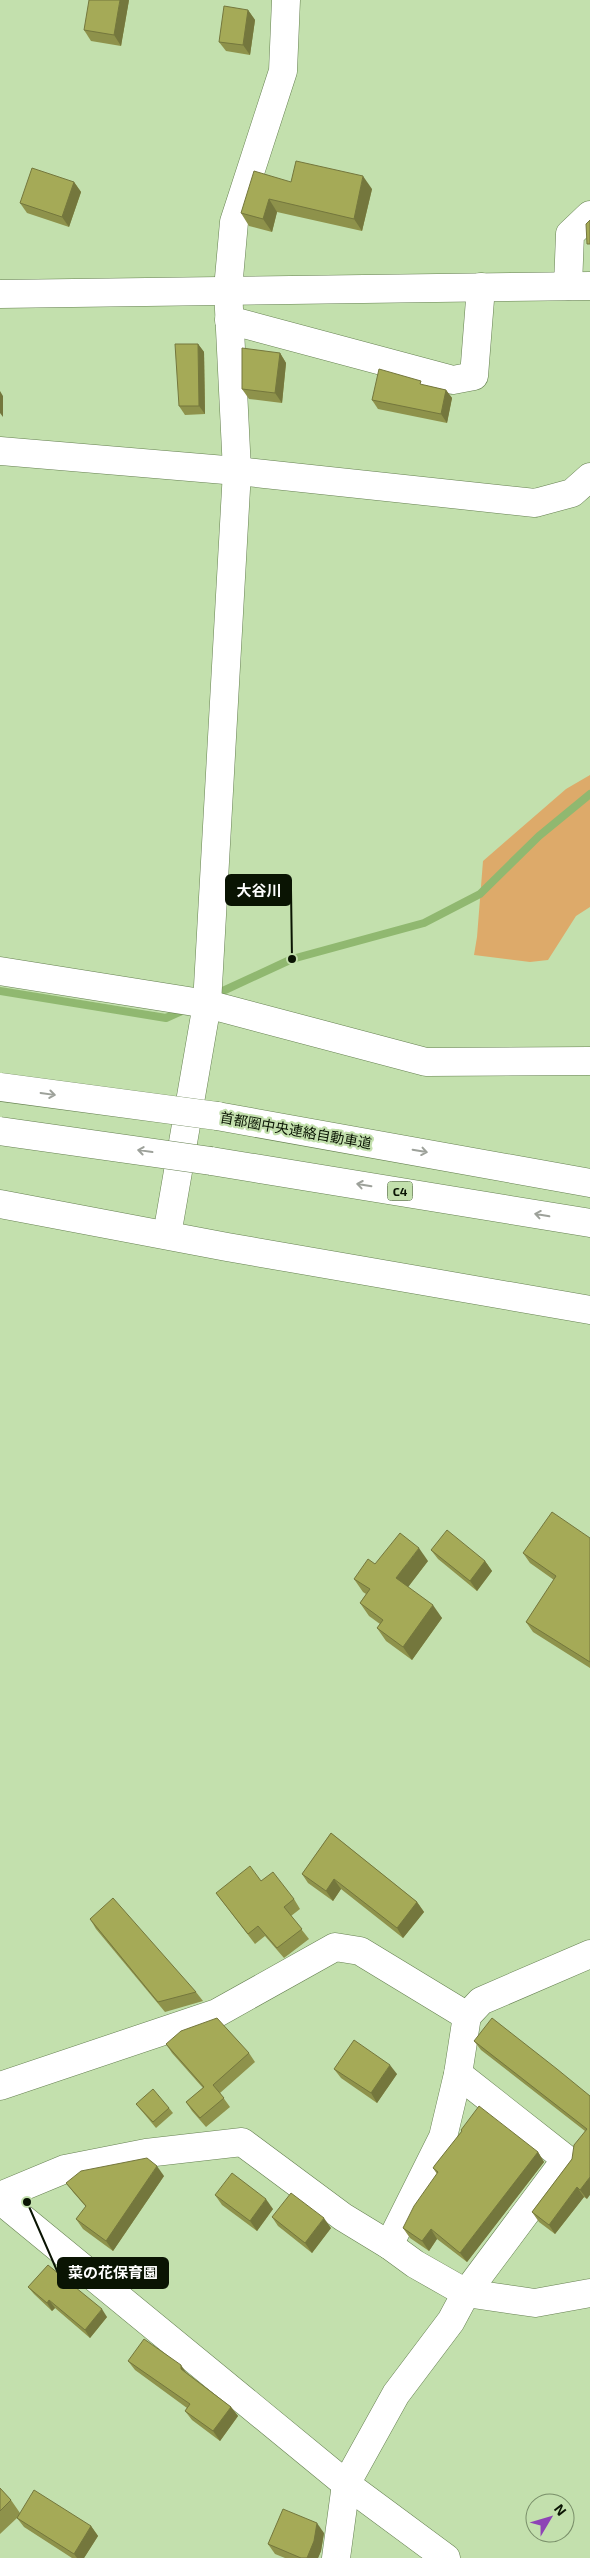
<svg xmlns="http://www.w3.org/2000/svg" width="590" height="2558" viewBox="0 0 590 2558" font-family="'Exo 2','Noto Sans JP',sans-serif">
<rect width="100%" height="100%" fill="#c3e0ad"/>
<!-- green -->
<polygon fill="#ddaa6a" points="590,775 590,907 576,916 548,960 530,962 474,955 477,937 483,861 566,789"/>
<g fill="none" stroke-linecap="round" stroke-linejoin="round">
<!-- stream -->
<g stroke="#90b870" stroke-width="8">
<polyline points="0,991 166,1018 184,1010"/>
<polyline points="212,996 292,959 424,923 480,894 539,836 590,794"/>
</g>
<defs>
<g id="street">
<polyline points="568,286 570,234 590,215"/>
<polyline points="229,320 453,380 474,376 481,287"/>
<polyline points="0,451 237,471 535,503 572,493 590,477"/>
<polyline points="0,971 207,1004 426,1062 590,1061"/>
<polyline points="167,1235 207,1004 237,471 228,289 234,222 283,71 286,0"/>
<polyline points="0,2086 217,2013 335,1947 360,1951 467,2016"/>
<polyline points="0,2196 65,2169 146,2153 242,2142 343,2217 389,2245 415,2264 466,2293 535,2303 590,2293"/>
<polyline points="389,2245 443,2137 458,2074 467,2016 481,2001 590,1954"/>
<polyline points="336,2558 346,2484 396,2394 451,2321 466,2293 566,2159 458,2074"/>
</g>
<g id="secondary">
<polyline points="0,294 590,286"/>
<polyline points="0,1204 227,1247 590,1310"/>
<polyline points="0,2200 346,2484 446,2558"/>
</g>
<g id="highway">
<polyline points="217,1116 590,1183"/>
<polyline points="211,1161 590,1223"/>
</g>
</defs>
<!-- street casing -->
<use href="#street" stroke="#668051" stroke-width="29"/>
<!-- secondary casing -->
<use href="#secondary" stroke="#668051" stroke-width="29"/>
<!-- highway casing -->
<use href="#highway" stroke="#668051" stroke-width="29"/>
<!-- street -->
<use href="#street" stroke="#fff" stroke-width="28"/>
<!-- secondary -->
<use href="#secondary" stroke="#fff" stroke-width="28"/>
<!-- highway -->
<use href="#highway" stroke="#fff" stroke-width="28"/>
<defs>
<g id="highway-bridge">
<polyline points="0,1087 217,1116"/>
<polyline points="0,1131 211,1161"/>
</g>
</defs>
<!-- highway-bridge casing -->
<use href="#highway-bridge" stroke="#668051" stroke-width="29" stroke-linecap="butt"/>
<!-- highway-bridge -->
<use href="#highway-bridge" stroke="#fff" stroke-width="28"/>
</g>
<!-- wall -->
<g fill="#8e924b">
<polygon points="129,0 121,46 91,41 84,30"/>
<polygon points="248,10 255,20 250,55 226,51 219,42"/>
<polygon points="74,182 81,192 69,227 27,213 20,203"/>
<polygon points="291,182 372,189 362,231 277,212 272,232 249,226 241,213"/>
<polygon points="198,344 204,352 205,414 185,415 179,406"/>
<polygon points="280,353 286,363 282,403 249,399 242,389"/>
<polygon points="424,385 446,390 452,398 447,423 378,409 372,400"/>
<polygon points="590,1538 590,1668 533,1632 526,1622 554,1580 530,1563 523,1553"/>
<polygon points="431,1550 485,1561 492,1571 477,1591 438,1559"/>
<polygon points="428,1561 408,1587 442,1618 412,1660 386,1641 377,1628 380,1624 369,1616 360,1603 366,1594 363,1592 354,1579"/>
<polygon points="331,1833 417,1902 424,1912 403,1938 341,1889 333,1901 308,1883 302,1874"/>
<polygon points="261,1881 294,1899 300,1909 291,1916 309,1939 284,1958 265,1936 255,1944 216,1893"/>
<polygon points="90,1919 196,1992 203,2001 165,2012 96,1929"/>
<polygon points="474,2041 590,2096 587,2199 584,2197 555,2234 539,2222 532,2212 572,2159 585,2131 481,2050"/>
<polygon points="166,2044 249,2053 255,2062 220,2093 230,2107 206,2127 192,2111 186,2102 203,2088 172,2053"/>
<polygon points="334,2069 397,2074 377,2103 341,2078"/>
<polygon points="136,2104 169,2108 173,2113 156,2128"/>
<polygon points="461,2130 538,2152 544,2162 467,2262 437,2239 429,2251 410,2238 403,2228 437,2174 433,2168 462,2131"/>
<polygon points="164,2176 113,2251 83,2229 76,2219 86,2207 73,2192 66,2183"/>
<polygon points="215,2195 273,2209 257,2231 222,2205"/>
<polygon points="272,2217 331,2228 312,2253 278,2226"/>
<polygon points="28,2287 107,2317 90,2338 55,2308 52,2311 34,2294"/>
<polygon points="128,2361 187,2373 231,2407 238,2416 220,2441 192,2420 185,2411 187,2408 135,2370"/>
<polygon points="0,2488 11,2500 20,2513 91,2526 98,2536 84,2558 72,2558 24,2527 17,2518 0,2534"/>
<polygon points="324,2533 321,2551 318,2558 285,2558 275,2554 268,2544"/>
</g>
<!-- shaded-wall -->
<g fill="#74773d">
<polygon points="120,0 129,0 121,46 114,35"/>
<polygon points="248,10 255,20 250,55 243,45"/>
<polygon points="363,176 372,189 362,231 354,219"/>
<polygon points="74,182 81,192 69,227 62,217"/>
<polygon points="269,199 277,212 272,232 263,219"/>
<polygon points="198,344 204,352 205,414 199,406"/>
<polygon points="280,353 286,363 282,403 275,393"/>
<polygon points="446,390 452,398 447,423 441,414"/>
<polygon points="0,391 3,396 3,417 0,413"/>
<polygon points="419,1548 428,1561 405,1591 396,1578"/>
<polygon points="485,1561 492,1571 477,1591 470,1581"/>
<polygon points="433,1605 442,1618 412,1660 403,1647"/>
<polygon points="334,1879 341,1889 333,1901 326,1891"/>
<polygon points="417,1902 424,1912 403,1938 397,1928"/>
<polygon points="390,2065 397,2074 377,2103 371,2093"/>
<polygon points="538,2152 544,2162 467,2262 460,2253"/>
<polygon points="157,2166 164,2176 113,2251 106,2241"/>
<polygon points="590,2177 590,2195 587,2199 580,2190"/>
<polygon points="577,2187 584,2197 555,2234 549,2225"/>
<polygon points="266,2199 273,2209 257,2231 250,2221"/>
<polygon points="324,2218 331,2228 312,2253 305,2243"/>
<polygon points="431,2229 437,2239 429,2251 422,2241"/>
<polygon points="49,2300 55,2308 52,2311 47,2303"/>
<polygon points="102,2309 107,2317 90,2338 85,2330"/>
<polygon points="181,2365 188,2375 181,2369"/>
<polygon points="231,2407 238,2416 220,2441 213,2431"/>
<polygon points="317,2523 324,2533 321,2551 318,2558 307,2558"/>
<polygon points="91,2526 98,2536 84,2558 77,2558 74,2554"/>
</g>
<!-- building -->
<g fill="#a5aa57" stroke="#74773d">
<polygon points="89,0 120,0 114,35 84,30"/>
<polygon points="224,6 248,10 243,45 219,42"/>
<polygon points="296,161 363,176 354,219 269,199 263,219 241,213 254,171 291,182"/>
<polygon points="32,168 74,182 62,217 20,203"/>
<polygon points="590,220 590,244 587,244 586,224"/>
<polygon points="175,344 198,344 199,406 179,406"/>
<polygon points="242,348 280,353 275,393 242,389"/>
<polygon points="379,369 421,381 420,384 446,390 441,414 372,400"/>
<polygon points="552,1512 590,1538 590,1662 526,1622 556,1576 523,1553"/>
<polygon points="447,1530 485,1561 470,1581 431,1550"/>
<polygon points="400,1533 419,1548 396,1578 433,1605 403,1647 377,1628 383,1620 360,1603 370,1589 354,1579 368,1559 375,1564"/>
<polygon points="331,1833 417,1902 397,1928 334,1879 326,1891 302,1874"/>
<polygon points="250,1866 261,1881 273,1872 294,1899 284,1907 302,1929 277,1948 258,1926 248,1934 216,1893"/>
<polygon points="113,1898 196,1992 158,2002 90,1919"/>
<polygon points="217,2018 249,2053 213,2085 224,2098 200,2118 186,2102 204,2087 166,2044 181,2031"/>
<polygon points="492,2018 557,2069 590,2096 590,2177 580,2190 577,2187 549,2225 532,2212 572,2159 574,2145 587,2129 474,2041"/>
<polygon points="354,2040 390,2065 371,2093 334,2069"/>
<polygon points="153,2089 169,2108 153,2122 136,2104"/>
<polygon points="479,2106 538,2152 460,2253 431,2229 422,2241 403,2228 414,2206 438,2172 433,2168 435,2165 462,2131 461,2130"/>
<polygon points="147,2158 157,2166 106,2241 76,2219 86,2206 66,2183 81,2171"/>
<polygon points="232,2173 266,2199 250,2221 215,2195"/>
<polygon points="291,2193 324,2218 305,2243 272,2217"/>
<polygon points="48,2265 102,2309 85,2330 49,2300 47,2303 28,2287"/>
<polygon points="144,2339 181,2365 181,2369 231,2407 213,2431 185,2411 190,2404 128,2361"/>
<polygon points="0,2488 11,2500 0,2511"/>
<polygon points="34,2490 91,2526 74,2554 17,2518"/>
<polygon points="283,2509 317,2523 314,2541 307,2558 301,2558 268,2544"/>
</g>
<!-- one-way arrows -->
<defs><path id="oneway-shaft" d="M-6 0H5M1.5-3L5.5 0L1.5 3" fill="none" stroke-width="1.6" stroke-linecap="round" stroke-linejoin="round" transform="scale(1.25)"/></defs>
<g stroke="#9da19a">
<use href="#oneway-shaft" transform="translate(48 1094) rotate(8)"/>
<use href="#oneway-shaft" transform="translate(145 1151) rotate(-172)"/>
<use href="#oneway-shaft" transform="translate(420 1151) rotate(10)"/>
<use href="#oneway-shaft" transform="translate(364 1185) rotate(-171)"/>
<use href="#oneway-shaft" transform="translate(542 1215) rotate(-170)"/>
</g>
<g text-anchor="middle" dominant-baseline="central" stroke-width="4.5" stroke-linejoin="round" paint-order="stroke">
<!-- shield labels -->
<rect fill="#c3e0ad" stroke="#425136" stroke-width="1" x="387.5" y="1181.5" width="25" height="19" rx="4"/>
<g font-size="12" font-weight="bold" fill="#0a1403">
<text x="400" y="1191">C4</text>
</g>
<!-- street labels -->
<g font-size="14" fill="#0a1403" stroke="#c3e0ad">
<text transform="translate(296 1130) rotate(10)">首都圏中央連絡自動車道</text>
</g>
</g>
<!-- callouts -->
<path fill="none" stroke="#0a1403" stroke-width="2" d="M292 959L291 890M27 2202L58 2273"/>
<g fill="#0a1403" stroke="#c3e0ad" stroke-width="2">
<circle cx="292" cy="959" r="5"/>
<circle cx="27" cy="2202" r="5"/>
</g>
<g fill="#0a1403" stroke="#0a1403" stroke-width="2">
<rect x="226" y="875" width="65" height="30" rx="5"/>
<rect x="58" y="2258" width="110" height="30" rx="5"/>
</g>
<g font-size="15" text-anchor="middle" font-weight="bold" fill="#fff">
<text x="259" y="896">大谷川</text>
<text x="113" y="2278">菜の花保育園</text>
</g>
<!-- north arrow -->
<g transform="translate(550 2518) rotate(52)"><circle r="24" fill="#c3e0ad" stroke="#798e69"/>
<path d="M0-4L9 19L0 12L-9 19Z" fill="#8e44b6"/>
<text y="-8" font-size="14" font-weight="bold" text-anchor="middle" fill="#0a1403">N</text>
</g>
</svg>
